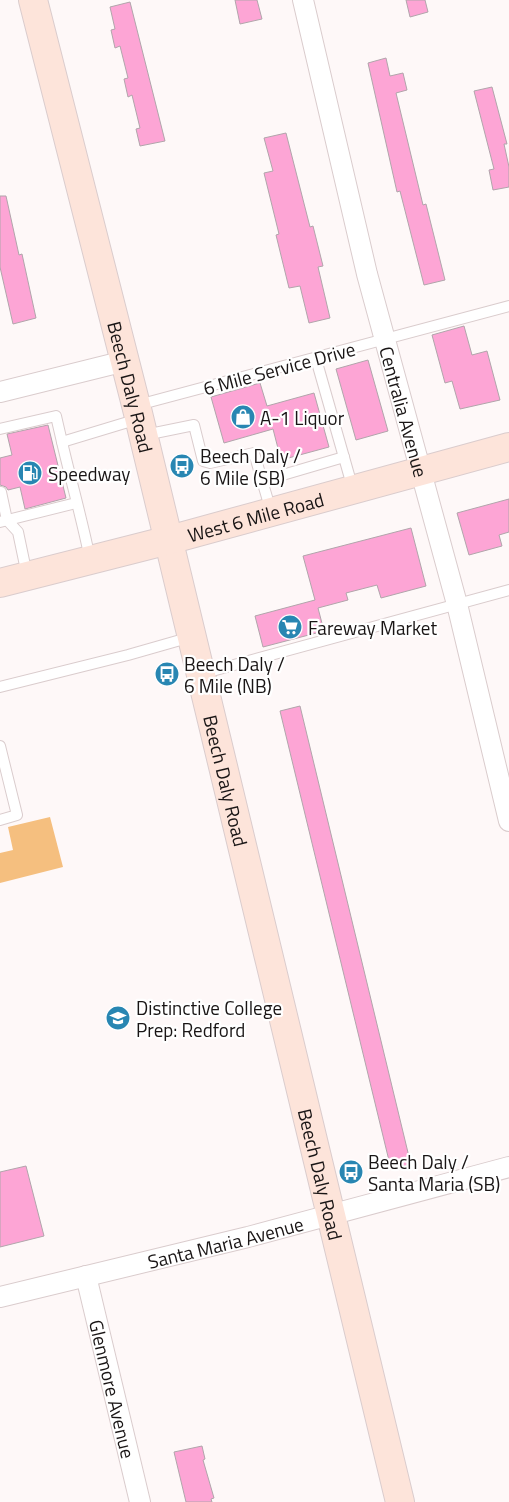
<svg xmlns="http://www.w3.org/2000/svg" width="509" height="1502" viewBox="0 0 509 1502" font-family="'Titillium Web',sans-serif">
<rect width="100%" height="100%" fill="#fef8f8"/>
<!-- park -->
<polygon fill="#f5bf7f" points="50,817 63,867 0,883 0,853 13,850 8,827"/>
<!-- building -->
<g fill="#fda5d5" stroke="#b1a5ab">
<polygon points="235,0 257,0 262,19 240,24"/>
<polygon points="406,0 425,0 428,12 410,17"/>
<polygon points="130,2 165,141 140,146 136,129 140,128 132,95 128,97 124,79 128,78 120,46 115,48 111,30 115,29 110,7"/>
<polygon points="386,58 390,76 403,73 407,90 396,93 423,205 426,204 445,280 424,285 400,191 397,192 368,63"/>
<polygon points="492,87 507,144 504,144 509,167 509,187 493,190 489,170 494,169 474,91"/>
<polygon points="286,133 310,227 313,226 323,266 318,267 330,318 309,323 300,286 289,288 276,235 279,234 264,173 273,171 264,138"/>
<polygon points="0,196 6,196 19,255 22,254 36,318 13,324 0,267"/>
<polygon points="464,326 472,355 487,351 500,400 460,409 452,381 445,383 432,335"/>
<polygon points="368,360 388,431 356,440 336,369"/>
<polygon points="260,383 267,406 314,393 329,447 281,460 273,429 224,443 211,397"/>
<polygon points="48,425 66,498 25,509 20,487 8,490 6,487 0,485 0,458 12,455 7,434"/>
<polygon points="509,499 509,532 499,535 502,546 469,555 457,513"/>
<polygon points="411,528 426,586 381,598 377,585 346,593 348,600 318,608 324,631 263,647 255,616 315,600 303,556"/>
<polygon points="300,706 411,1165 391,1169 280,711"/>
<polygon points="26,1166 44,1236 0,1247 0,1172"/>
<polygon points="202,1446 205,1459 203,1460 214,1498 211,1499 212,1502 186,1502 174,1452"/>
</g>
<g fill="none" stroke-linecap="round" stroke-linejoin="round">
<defs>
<g id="service">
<polyline points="316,359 353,489"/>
<polyline points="138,405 509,306"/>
<polyline points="0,429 56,416 62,442"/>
<polyline points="145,435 194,425 203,461 210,463 254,453 271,511"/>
<polyline points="262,481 344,457"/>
<polyline points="1,492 7,520 18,532 27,575"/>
<polyline points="0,522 76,503"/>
<path d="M90,559C82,519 71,481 62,442L138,419"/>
<polyline points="201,674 509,590"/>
<polyline points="0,687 128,655 191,637"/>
<polyline points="0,746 17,815 0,820"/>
</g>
<g id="minor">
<path id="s1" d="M303,0L367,274L457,604L509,821"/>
<polyline points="0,392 125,361"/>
<path id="s2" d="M86,1276L140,1502"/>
<path id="s3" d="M0,1297L248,1237L509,1167"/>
</g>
<g id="secondary">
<path id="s4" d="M33,0L137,409L400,1502"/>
<path id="s5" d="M0,583L169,540L509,447"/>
</g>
</defs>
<!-- service casing -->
<use href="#service" stroke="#dacccd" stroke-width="12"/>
<!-- minor casing -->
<use href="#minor" stroke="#dacccd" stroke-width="22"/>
<!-- secondary casing -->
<use href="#secondary" stroke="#dacccd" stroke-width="30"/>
<!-- service -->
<use href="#service" stroke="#fff" stroke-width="10"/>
<!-- minor -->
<use href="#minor" stroke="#fff" stroke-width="20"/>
<!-- secondary -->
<use href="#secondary" stroke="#fde4da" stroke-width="28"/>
</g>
<!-- icons -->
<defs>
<symbol id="shop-disc" viewBox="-11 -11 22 22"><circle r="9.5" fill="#2886b2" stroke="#fff"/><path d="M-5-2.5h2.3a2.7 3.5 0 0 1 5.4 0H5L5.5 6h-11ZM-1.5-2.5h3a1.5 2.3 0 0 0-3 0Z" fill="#fff"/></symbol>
<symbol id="bus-disc" viewBox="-11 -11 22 22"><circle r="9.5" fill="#2886b2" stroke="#fff"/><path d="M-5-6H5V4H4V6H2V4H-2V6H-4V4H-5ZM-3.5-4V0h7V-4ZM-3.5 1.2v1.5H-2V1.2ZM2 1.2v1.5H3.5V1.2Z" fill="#fff"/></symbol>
<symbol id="fuel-disc" viewBox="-11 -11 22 22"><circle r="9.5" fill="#2886b2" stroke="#fff"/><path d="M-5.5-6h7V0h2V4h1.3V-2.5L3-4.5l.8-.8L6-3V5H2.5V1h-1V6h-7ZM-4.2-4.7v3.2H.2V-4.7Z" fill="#fff"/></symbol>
<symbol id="supermarket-disc" viewBox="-11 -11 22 22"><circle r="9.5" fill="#2886b2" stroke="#fff"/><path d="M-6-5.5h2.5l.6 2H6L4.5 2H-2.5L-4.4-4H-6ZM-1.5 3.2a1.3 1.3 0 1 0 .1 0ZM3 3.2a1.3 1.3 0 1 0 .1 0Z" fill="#fff"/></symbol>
<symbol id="school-disc" viewBox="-11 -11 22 22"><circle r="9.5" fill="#2886b2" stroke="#fff"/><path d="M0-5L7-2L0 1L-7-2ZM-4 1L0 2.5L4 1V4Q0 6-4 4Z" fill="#fff"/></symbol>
</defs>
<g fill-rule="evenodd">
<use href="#shop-disc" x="229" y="403" width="28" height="28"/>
<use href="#bus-disc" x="168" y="452" width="28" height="28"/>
<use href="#fuel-disc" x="16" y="459" width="28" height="28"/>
<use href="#supermarket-disc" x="276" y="613" width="28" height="28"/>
<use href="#bus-disc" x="153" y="660" width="28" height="28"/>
<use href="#school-disc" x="104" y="1004" width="28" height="28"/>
<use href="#bus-disc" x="337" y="1158" width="28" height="28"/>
</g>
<g text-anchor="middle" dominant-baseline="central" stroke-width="4.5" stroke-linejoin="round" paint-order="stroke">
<!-- street labels -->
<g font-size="19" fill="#191515" stroke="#fff">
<text transform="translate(279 368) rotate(-15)">6 Mile Service Drive</text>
<text stroke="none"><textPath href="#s4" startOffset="399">Beech Daly Road</textPath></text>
<text stroke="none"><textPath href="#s1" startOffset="424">Centralia Avenue</textPath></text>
<text stroke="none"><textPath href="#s5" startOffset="264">West 6 Mile Road</textPath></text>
<text stroke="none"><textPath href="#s4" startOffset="804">Beech Daly Road</textPath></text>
<text stroke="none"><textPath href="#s4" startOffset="1209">Beech Daly Road</textPath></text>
<text stroke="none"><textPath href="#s3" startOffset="232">Santa Maria Avenue</textPath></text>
<text stroke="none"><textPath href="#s2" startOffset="116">Glenmore Avenue</textPath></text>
</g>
<!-- poi labels -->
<g font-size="19" fill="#191515" stroke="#fff" text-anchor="start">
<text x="260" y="417">A-1 Liquor</text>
<text x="200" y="455">Beech Daly /<tspan x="200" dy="22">6 Mile (SB)</tspan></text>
<text x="48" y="473">Speedway</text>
<text x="308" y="627">Fareway Market</text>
<text x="184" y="663">Beech Daly /<tspan x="184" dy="22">6 Mile (NB)</tspan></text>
<text x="136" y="1007">Distinctive College<tspan x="136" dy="22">Prep: Redford</tspan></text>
<text x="368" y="1161">Beech Daly /<tspan x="368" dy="22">Santa Maria (SB)</tspan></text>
</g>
</g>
</svg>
